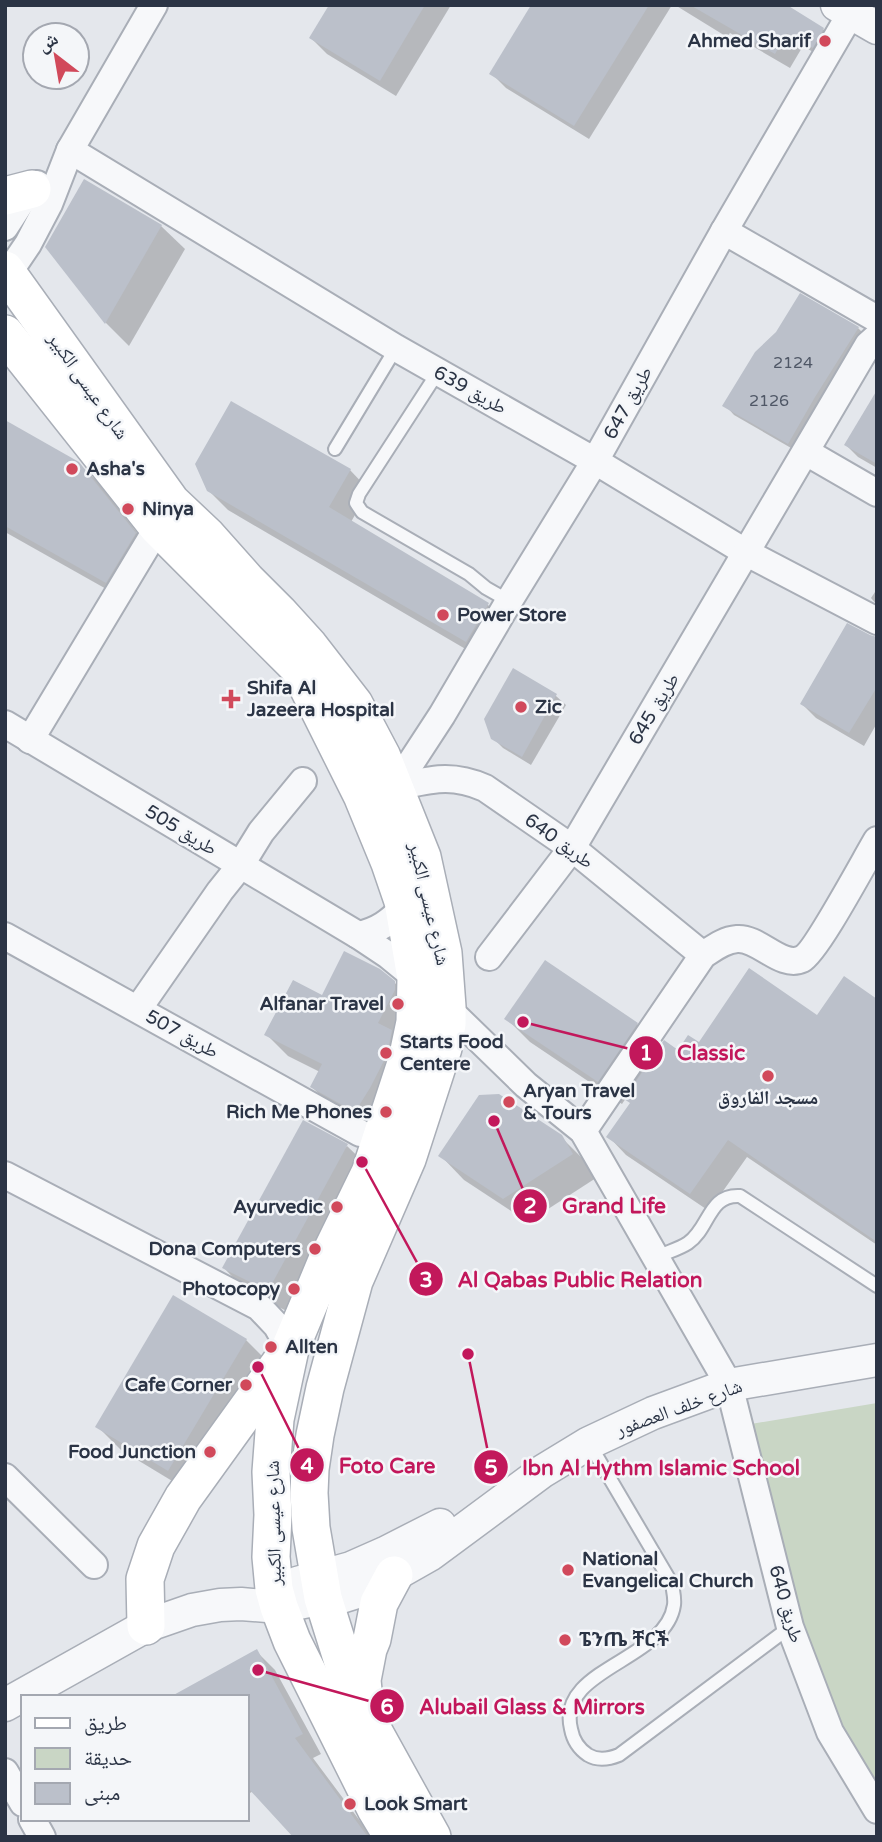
<svg xmlns="http://www.w3.org/2000/svg" width="882" height="1842" viewBox="0 0 882 1842" font-family="'Varela Round','Noto Naskh Arabic','Noto Sans Ethiopic',sans-serif">
<rect width="100%" height="100%" fill="#e4e7ec"/>
<!-- green -->
<polygon fill="#c9d6c5" points="877,1403 877,1785 845,1732 813,1663 751,1424"/>
<!-- shadow -->
<g fill="#0003">
<polygon points="331,5 451,5 396,96 327,54 311,38"/>
<polygon points="533,5 672,5 589,139 506,88 491,73"/>
<polygon points="675,5 783,5 823,29 838,44 828,61 803,46 790,68 730,33 727,37"/>
<polygon points="161,226 185,249 129,346 106,323 47,246"/>
<polygon points="858,328 867,337 798,452 734,415 725,405"/>
<polygon points="877,397 877,468 858,457 846,445"/>
<polygon points="5,422 78,463 97,481 152,552 124,599 5,532"/>
<polygon points="350,470 369,490 351,522 488,605 508,624 486,661 228,510 208,490"/>
<polygon points="877,589 877,605 871,598"/>
<polygon points="877,638 877,723 864,746 816,718 802,704"/>
<polygon points="513,671 556,696 566,705 531,765 503,748 493,738"/>
<polygon points="394,982 416,1005 377,1133 334,1109 312,1087 320,1072 288,1056 266,1034 323,997"/>
<polygon points="877,1001 877,1245 747,1157 709,1211 626,1155 609,1137 632,1104 626,1098 622,1104 530,1042 507,1019 637,1024 661,1048 678,1052 699,1044 818,1018"/>
<polygon points="560,1136 585,1161 596,1178 528,1222 464,1180 441,1156"/>
<polygon points="347,1146 371,1169 293,1314 247,1292 224,1268"/>
<polygon points="174,1298 246,1340 270,1364 192,1493 121,1450 98,1427"/>
<polygon points="256,1651 275,1670 321,1754 313,1758 372,1837 295,1837 253,1791 247,1795 247,1697"/>
</g>
<!-- building -->
<g fill="#bbc0ca">
<polygon points="329,5 425,5 380,81 309,38"/>
<polygon points="531,5 649,5 574,126 489,74"/>
<polygon points="690,5 787,5 824,28 813,48 787,33 775,54"/>
<polygon points="84,179 162,225 105,324 45,247"/>
<polygon points="800,293 859,327 815,397 788,444 722,406 755,352 776,332"/>
<polygon points="877,390 877,464 844,445"/>
<polygon points="231,401 351,469 329,507 489,603 466,642 207,491 195,464"/>
<polygon points="5,420 79,462 136,533 106,583 5,526"/>
<polygon points="847,623 870,635 877,637 877,687 849,733 800,704"/>
<polygon points="513,668 557,694 522,757 491,739 484,719"/>
<polygon points="344,951 380,969 395,981 395,990 378,1023 392,1030 387,1055 370,1088 355,1112 310,1087 322,1064 264,1035 293,980 322,995"/>
<polygon points="545,960 638,1023 598,1082 504,1019"/>
<polygon points="749,968 817,1015 844,976 877,999 877,1242 728,1140 690,1194 606,1137 630,1103 624,1099 664,1040 678,1050 688,1035 699,1042"/>
<polygon points="499,1094 562,1135 573,1154 503,1199 438,1156 479,1095"/>
<polygon points="303,1120 348,1144 268,1291 222,1268"/>
<polygon points="173,1295 247,1339 168,1471 95,1427"/>
<polygon points="257,1649 303,1734 295,1738 368,1837 293,1837 247,1787 247,1697 170,1697"/>
</g>
<g fill="none" stroke-linecap="round" stroke-linejoin="round">
<defs>
<g id="service">
<polyline points="438,372 359,494 356,503 362,512 469,574 486,588 509,601"/>
<polyline points="335,449 396,348"/>
<path d="M657,1257C667,1252 679,1249 688,1243C710,1228 708,1194 740,1196L877,1286"/>
<path d="M589,1443L672,1584C673,1591 675,1598 674,1605C666,1661 556,1668 571,1729C573,1740 579,1749 588,1755C598,1761 609,1759 619,1755L790,1627"/>
</g>
<g id="minor">
<polyline points="70,150 396,348 595,461 747,553 877,621"/>
<polyline points="5,227 20,204 37,184"/>
<polyline points="724,231 877,319"/>
<polyline points="5,278 28,244 49,204 70,150 154,5"/>
<polyline points="806,452 877,493"/>
<polyline points="5,724 358,935 388,955 416,978 526,1085 583,1131 729,1385 790,1627 830,1732 877,1810"/>
<polyline points="30,740 158,527 169,517"/>
<polyline points="395,787 442,715 509,601 595,461 724,231 851,13"/>
<path d="M395,787C431,780 450,773 485,788L572,848L703,955"/>
<path d="M358,935C378,931 390,922 404,907"/>
<polyline points="5,936 360,1133"/>
<polyline points="489,957 572,848 868,345 877,337"/>
<polyline points="138,1009 220,891 240,866 261,832 303,781"/>
<path d="M583,1131L703,955C714,948 724,940 737,939C759,937 781,969 802,959C816,952 865,860 877,840"/>
<polyline points="5,1175 259,1307 277,1326 290,1349"/>
<polyline points="5,1477 94,1565"/>
<polyline points="5,1772 23,1803"/>
<polyline points="32,1819 42,1837"/>
</g>
<g id="tertiary">
<polyline points="837,5 877,28"/>
<polyline points="297,1583 351,1568 385,1553 440,1525"/>
<polyline points="5,1705 146,1626 192,1610 220,1605 241,1604 279,1607 323,1598 341,1597 357,1592 394,1575 431,1554 543,1471 589,1443 653,1413 729,1385 877,1360"/>
</g>
<g id="secondary">
<polyline points="5,196 32,189"/>
<polyline points="5,270 171,502 207,536 247,581 279,613 309,646 354,704 382,757 422,857 443,953 447,1007 447,1024 443,1048 407,1159 354,1281 325,1388 315,1435 310,1469 309,1493 311,1528 323,1598 349,1681 365,1716 432,1837"/>
<polyline points="5,334 158,527 298,667 362,795 390,863 403,901 416,978 415,1022 407,1060 370,1173 326,1263 290,1349 275,1419 271,1472 273,1515 271,1557 274,1589 279,1607 292,1641 376,1809 393,1837"/>
<polyline points="146,1626 145,1579 156,1546 183,1498 281,1362"/>
<polyline points="364,1701 362,1680 368,1649 372,1639 379,1603 394,1575"/>
</g>
</defs>
<!-- service casing -->
<use href="#service" stroke="#a9aeb7" stroke-width="16"/>
<!-- minor casing -->
<use href="#minor" stroke="#a9aeb7" stroke-width="30"/>
<!-- tertiary casing -->
<use href="#tertiary" stroke="#a9aeb7" stroke-width="35"/>
<!-- secondary casing -->
<use href="#secondary" stroke="#a9aeb7" stroke-width="40"/>
<!-- service -->
<use href="#service" stroke="#f7f8fa" stroke-width="12"/>
<!-- minor -->
<use href="#minor" stroke="#f7f8fa" stroke-width="26"/>
<!-- tertiary -->
<use href="#tertiary" stroke="#f7f8fa" stroke-width="32"/>
<!-- secondary -->
<use href="#secondary" stroke="#fff" stroke-width="37"/>
</g>
<!-- markers -->
<g fill="#d1495b" stroke="#f4f6f9" stroke-width="2.5">
<circle cx="825" cy="41" r="7"/>
<circle cx="72" cy="469" r="7"/>
<circle cx="128" cy="509" r="7"/>
<circle cx="443" cy="615" r="7"/>
<path d="M227.5 688.5h7v7h7v7h-7v7h-7v-7h-7v-7h7z"/>
<circle cx="521" cy="707" r="7"/>
<circle cx="398" cy="1004" r="7"/>
<circle cx="386" cy="1053" r="7"/>
<circle cx="768" cy="1076" r="7"/>
<circle cx="509" cy="1102" r="7"/>
<circle cx="386" cy="1112" r="7"/>
<circle cx="337" cy="1207" r="7"/>
<circle cx="315" cy="1249" r="7"/>
<circle cx="294" cy="1289" r="7"/>
<circle cx="271" cy="1347" r="7"/>
<circle cx="246" cy="1385" r="7"/>
<circle cx="210" cy="1452" r="7"/>
<circle cx="568" cy="1570" r="7"/>
<circle cx="565" cy="1640" r="7"/>
<circle cx="350" cy="1804" r="7"/>
</g>
<g text-anchor="middle" dominant-baseline="central" stroke-width="5" stroke-linejoin="round" paint-order="stroke">
<!-- number labels -->
<g font-size="16" fill="#4f5766">
<text x="793" y="363">2124</text>
<text x="769" y="401">2126</text>
</g>
<!-- poi labels -->
<g font-size="19" font-weight="bold" fill="#2b3445" stroke="#f4f6f9" text-anchor="start">
<text x="811" y="41" text-anchor="end">Ahmed Sharif</text>
<text x="86" y="469">Asha's</text>
<text x="142" y="509">Ninya</text>
<text x="457" y="615">Power Store</text>
<text x="247" y="688">Shifa Al<tspan x="247" dy="22">Jazeera Hospital</tspan></text>
<text x="535" y="707">Zic</text>
<text x="384" y="1004" text-anchor="end">Alfanar Travel</text>
<text x="400" y="1042">Starts Food<tspan x="400" dy="22">Centere</tspan></text>
<text x="523" y="1091">Aryan Travel<tspan x="523" dy="22">&amp; Tours</tspan></text>
<text x="768" y="1098" text-anchor="middle">مسجد الفاروق</text>
<text x="372" y="1112" text-anchor="end">Rich Me Phones</text>
<text x="323" y="1207" text-anchor="end">Ayurvedic</text>
<text x="301" y="1249" text-anchor="end">Dona Computers</text>
<text x="280" y="1289" text-anchor="end">Photocopy</text>
<text x="285" y="1347">Allten</text>
<text x="232" y="1385" text-anchor="end">Cafe Corner</text>
<text x="196" y="1452" text-anchor="end">Food Junction</text>
<text x="582" y="1559">National<tspan x="582" dy="22">Evangelical Church</tspan></text>
<text x="579" y="1640">ፔንጤ ቸርች</text>
<text x="364" y="1804">Look Smart</text>
</g>
<!-- street labels -->
<g font-size="19" fill="#2b3445" stroke="#f4f6f9">
<text transform="translate(88 386) rotate(55)">شارع عيسى الكبير</text>
<text transform="translate(470 390) rotate(29)">طريق 639</text>
<text transform="translate(628 403) rotate(-61)">طريق 647</text>
<text transform="translate(654 709) rotate(-59)">طريق 645</text>
<text transform="translate(181 830) rotate(31)">طريق 505</text>
<text transform="translate(559 841) rotate(36)">طريق 640</text>
<text transform="translate(429 904) rotate(77)">شارع عيسى الكبير</text>
<text transform="translate(182 1034) rotate(29)">طريق 507</text>
<text transform="translate(679 1408) rotate(-20)">شارع خلف العصفور</text>
<text transform="translate(274 1523) rotate(-91)">شارع عيسى الكبير</text>
<text transform="translate(786 1604) rotate(74)">طريق 640</text>
</g>
</g>
<!-- callouts -->
<path fill="none" stroke="#c2185b" stroke-width="2.5" d="M523 1022L646 1053M494 1121L530 1206M362 1162L426 1279M258 1367L307 1465M468 1354L491 1467M258 1670L387 1706"/>
<g fill="#c2185b" stroke="#f4f6f9" stroke-width="2.5">
<circle cx="523" cy="1022" r="7"/>
<circle cx="494" cy="1121" r="7"/>
<circle cx="362" cy="1162" r="7"/>
<circle cx="258" cy="1367" r="7"/>
<circle cx="468" cy="1354" r="7"/>
<circle cx="258" cy="1670" r="7"/>
<circle cx="646" cy="1053" r="18"/>
<circle cx="530" cy="1206" r="18"/>
<circle cx="426" cy="1279" r="18"/>
<circle cx="307" cy="1465" r="18"/>
<circle cx="491" cy="1467" r="18"/>
<circle cx="387" cy="1706" r="18"/>
</g>
<g font-size="21" text-anchor="middle" font-weight="bold" fill="#fff">
<text x="646" y="1060">1</text>
<text x="530" y="1213">2</text>
<text x="426" y="1287">3</text>
<text x="307" y="1473">4</text>
<text x="491" y="1475">5</text>
<text x="387" y="1714">6</text>
</g>
<g font-size="21" text-anchor="middle" font-weight="bold" fill="#c2185b" stroke="#f4f6f9" stroke-width="5" stroke-linejoin="round" paint-order="stroke">
<text x="711" y="1060">Classic</text>
<text x="614" y="1213">Grand Life</text>
<text x="580" y="1287">Al Qabas Public Relation</text>
<text x="387" y="1473">Foto Care</text>
<text x="661" y="1475">Ibn Al Hythm Islamic School</text>
<text x="532" y="1714">Alubail Glass &amp; Mirrors</text>
</g>
<!-- border -->
<rect width="882" height="1842" fill="none" stroke="#2b3445" stroke-width="14"/>
<!-- legend -->
<rect x="21" y="1695" width="228" height="126" fill="#f4f6f9" stroke="#a4a8b1" stroke-width="2"/>
<rect x="35" y="1718" width="35" height="10" fill="#ffffff" stroke="#a4a8b1" stroke-width="2"/>
<text x="84" y="1730" font-size="21" fill="#2b3445">طريق</text>
<rect x="35" y="1748" width="35" height="21" fill="#c9d6c5" stroke="#a4a8b1" stroke-width="2"/>
<text x="84" y="1765" font-size="21" fill="#2b3445">حديقة</text>
<rect x="35" y="1783" width="35" height="21" fill="#bbc0ca" stroke="#a4a8b1" stroke-width="2"/>
<text x="84" y="1800" font-size="21" fill="#2b3445">مبنى</text>
<!-- north arrow -->
<g transform="translate(56 56) rotate(329)"><circle r="33" fill="#f4f6f9" stroke="#a4a8b1" stroke-width="2"/>
<path d="M0-5L12 26L0 18L-12 26Z" fill="#d1495b"/>
<text y="-10" font-size="19" font-weight="bold" text-anchor="middle" fill="#2b3445">ش</text>
</g>
</svg>
